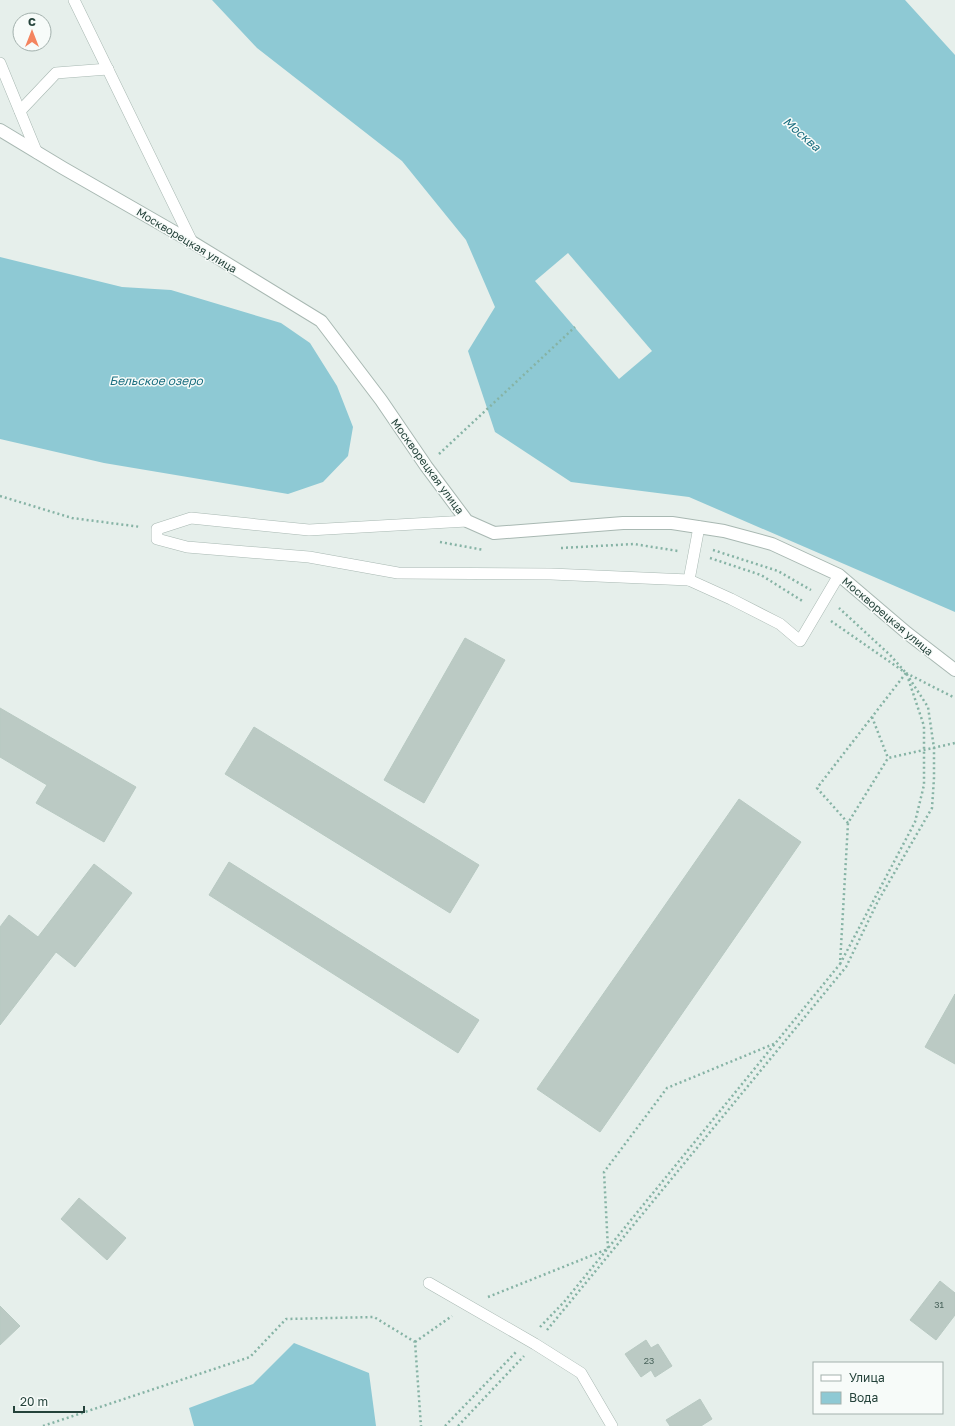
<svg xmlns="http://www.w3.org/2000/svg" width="955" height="1426" viewBox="0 0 955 1426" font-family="'Golos Text',sans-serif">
<rect width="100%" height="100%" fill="#e6efeb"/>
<!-- water -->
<g fill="#8ec9d4">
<polygon points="212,0 905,0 955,55 955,612 689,497 571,482 495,432 468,351 495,307 466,240 402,161 257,48"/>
<polygon points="0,257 122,287 171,290 281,323 310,343 337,386 353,427 348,456 323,482 288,494 104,463 0,439"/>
<polygon points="294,1343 369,1373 376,1426 194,1426 189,1408 253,1384"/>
</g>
<!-- pier -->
<polygon fill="#e6efeb" points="568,253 652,351 619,379 535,281"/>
<!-- building -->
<g fill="#bbcac4" stroke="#b8c9c2">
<polygon points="465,638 505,660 424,803 384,780"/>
<polygon points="0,708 136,787 104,842 36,803 47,785 0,757"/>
<polygon points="254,727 479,865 450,913 225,774"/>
<polygon points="739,799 801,842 600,1132 537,1089"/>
<polygon points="229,862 479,1020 458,1053 209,895"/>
<polygon points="94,864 132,893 75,967 56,952 0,1025 0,927 9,915 38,937"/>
<polygon points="955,994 955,1064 925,1047"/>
<polygon points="79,1198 126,1238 107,1260 61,1219"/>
<polygon points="940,1281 955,1293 955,1315 936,1340 910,1320"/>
<polygon points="0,1306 20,1326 0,1345"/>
<polygon points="646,1340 651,1348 658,1344 672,1366 655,1377 651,1370 641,1377 625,1354"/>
<polygon points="700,1399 712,1419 701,1426 670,1426 666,1420"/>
</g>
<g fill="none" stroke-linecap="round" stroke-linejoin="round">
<defs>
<g id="service">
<polyline points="74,0 192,242"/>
<polyline points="0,63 37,153"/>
<polyline points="20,111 56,73 108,69"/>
<polyline points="467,521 309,530 191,518 157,529 157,539 187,547 309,557 398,573 551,574 689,580"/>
<polyline points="699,527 689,580 731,599 780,624 800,641 839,575"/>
<polyline points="429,1283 535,1344 581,1373 612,1426"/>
</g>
<polyline id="minor" points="0,130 63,168 192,242 321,321 381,400 426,466 467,521 494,533 623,523 672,523 724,531 772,544 839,575 907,633 955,670"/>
</defs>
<!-- service casing -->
<use href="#service" stroke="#a8b8b2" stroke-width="12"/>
<!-- minor casing -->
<use href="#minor" stroke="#a8b8b2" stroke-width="14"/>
<!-- path -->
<g stroke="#86b3a5" stroke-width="2.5" stroke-dasharray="2 3" stroke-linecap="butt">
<polyline points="439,454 575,327"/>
<polyline points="0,496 72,518 141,527"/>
<polyline points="440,542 484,550"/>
<polyline points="561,548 634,544 678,551"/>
<polyline points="713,550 778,571 811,590"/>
<polyline points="710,558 761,575 804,602"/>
<polyline points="831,621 903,671"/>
<polyline points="906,673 955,698"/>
<polyline points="872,717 888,758"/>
<polyline points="848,823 817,788 906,673"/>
<polyline points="840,964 915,822 924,785 924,726 908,678"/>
<polyline points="488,1297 608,1249 604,1172 667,1088 776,1043"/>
<polyline points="540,1327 564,1302 840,964 848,823 888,758 955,743"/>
<polyline points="547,1330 846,967 878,901 932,808 934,778 934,748 928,707 906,673 890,655 839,608"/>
<polyline points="415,1342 452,1316"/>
<polyline points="43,1426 250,1357 286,1319 374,1317 415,1342 421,1426"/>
<polyline points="445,1426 516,1352"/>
<polyline points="458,1426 524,1356"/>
</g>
<!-- service -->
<use href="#service" stroke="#fff" stroke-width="11"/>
<!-- minor -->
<use href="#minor" stroke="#fff" stroke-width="12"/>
</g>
<g text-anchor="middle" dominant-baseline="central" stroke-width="3" stroke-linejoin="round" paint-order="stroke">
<!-- number labels -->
<g font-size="9" fill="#4a645c">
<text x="939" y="1304">31</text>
<text x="649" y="1360">23</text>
</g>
<!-- street labels -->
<g font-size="11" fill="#24423a" stroke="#f7fbf9">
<text transform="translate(187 240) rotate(31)">Москворецкая улица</text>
<text transform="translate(428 466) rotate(54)">Москворецкая улица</text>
<text transform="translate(888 616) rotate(40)">Москворецкая улица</text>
</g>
<!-- water labels -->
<g font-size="12" font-style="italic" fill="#1c6f80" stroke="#f7fbf9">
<text transform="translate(802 134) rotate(41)">Москва</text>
<text x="156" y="380">Бельское озеро</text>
</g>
</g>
<!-- legend -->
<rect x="813" y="1362" width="130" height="52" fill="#f7fbf9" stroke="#a3b1ad"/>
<rect x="821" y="1375" width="20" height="6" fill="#ffffff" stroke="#a3b1ad"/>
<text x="849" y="1382" font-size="12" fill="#24423a">Улица</text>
<rect x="821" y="1392" width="20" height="12" fill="#8ec9d4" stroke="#a3b1ad"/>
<text x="849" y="1402" font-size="12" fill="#24423a">Вода</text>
<!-- north arrow -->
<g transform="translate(32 32)"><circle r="19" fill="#f7fbf9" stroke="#a3b1ad"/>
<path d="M0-3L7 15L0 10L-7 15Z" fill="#f4845f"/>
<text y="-6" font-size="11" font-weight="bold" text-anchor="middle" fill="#24423a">С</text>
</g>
<!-- scale -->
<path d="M14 1406v6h70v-6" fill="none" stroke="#24423a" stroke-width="2"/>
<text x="20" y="1406" font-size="12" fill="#24423a" stroke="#f7fbf9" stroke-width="3" paint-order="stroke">20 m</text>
</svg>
